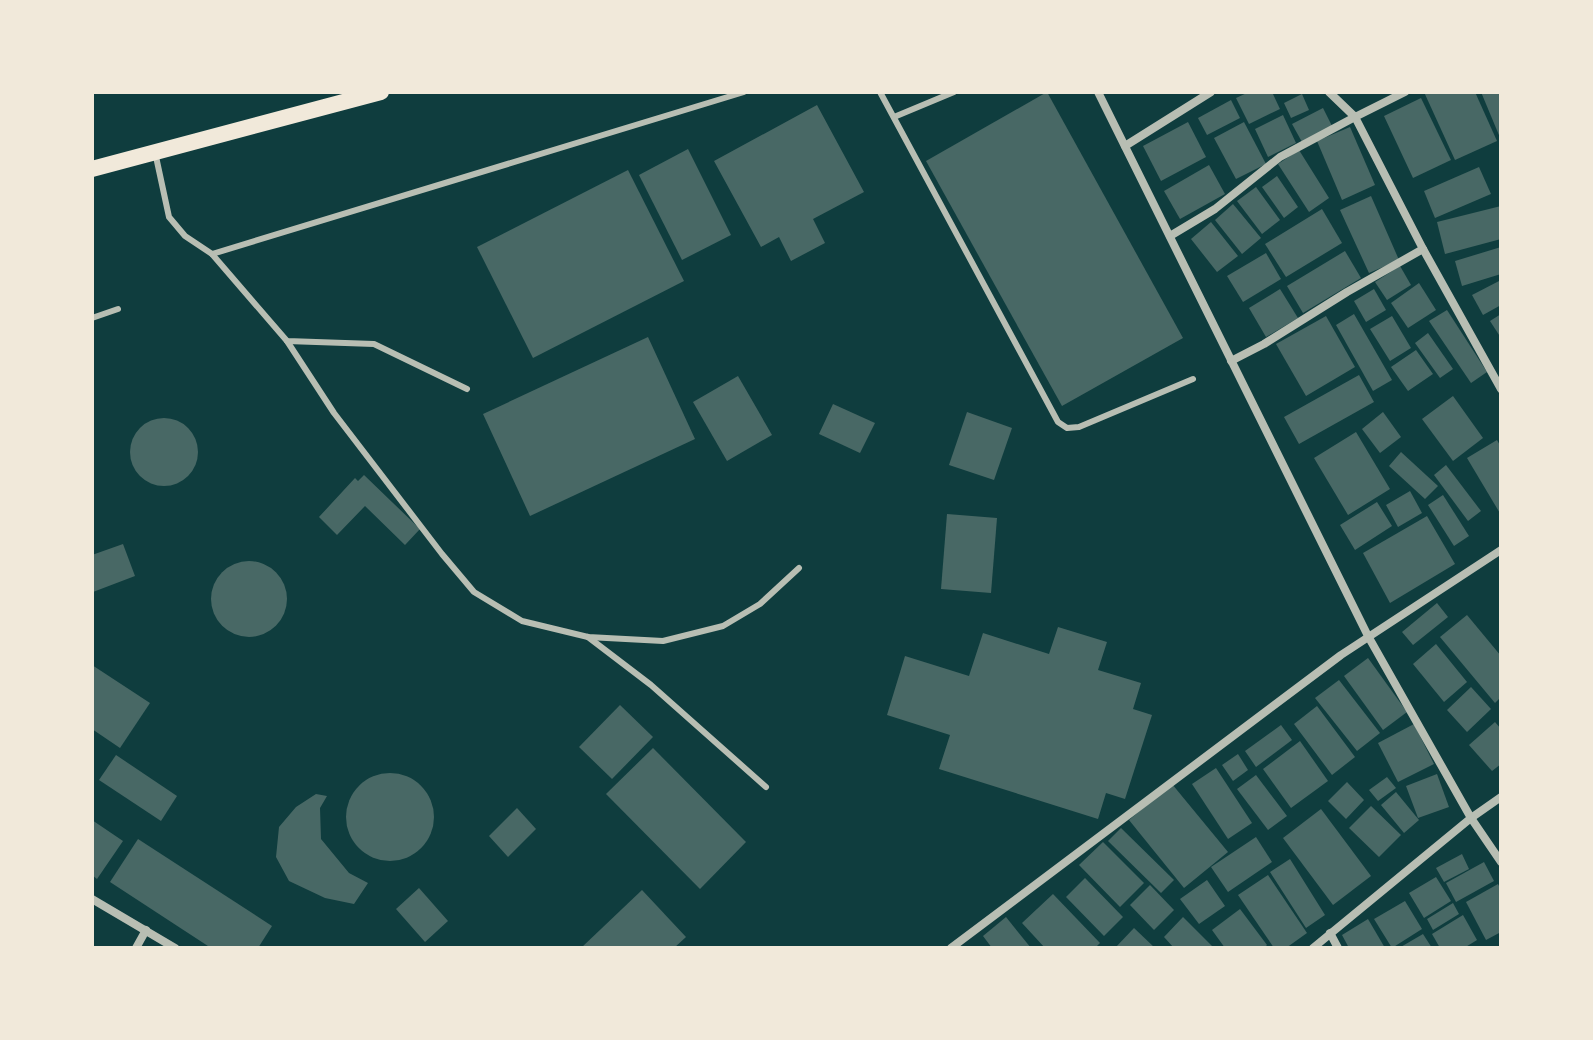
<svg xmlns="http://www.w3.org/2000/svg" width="1593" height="1040" viewBox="0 0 1593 1040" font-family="'Playfair Display',serif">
<rect width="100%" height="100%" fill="#0f3d3e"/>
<!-- building -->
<g fill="#486865">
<polygon points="1047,92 1183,338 1062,406 926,161"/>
<polygon points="1249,92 1272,92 1280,109 1249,124 1236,98"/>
<polygon points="1424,92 1475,92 1497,141 1455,160"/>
<polygon points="1481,92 1501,92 1501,140"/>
<polygon points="1302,94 1309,110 1291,118 1284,103"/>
<polygon points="1421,98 1451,160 1413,178 1384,116"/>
<polygon points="1231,100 1240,118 1207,135 1198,118"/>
<polygon points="817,105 864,192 813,219 825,243 791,261 779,237 761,247 714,161"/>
<polygon points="1323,108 1332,126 1302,142 1292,124"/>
<polygon points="1283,115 1296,143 1268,157 1255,129"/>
<polygon points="1188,122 1206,157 1161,181 1143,146"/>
<polygon points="1244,122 1266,164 1236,179 1214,138"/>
<polygon points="1350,127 1375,185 1342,200 1317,141"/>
<polygon points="688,149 731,235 682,260 639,175"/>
<polygon points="1299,150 1329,198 1309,212 1278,164"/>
<polygon points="1209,165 1225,194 1180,219 1164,191"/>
<polygon points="1479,167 1491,194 1435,218 1424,191"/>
<polygon points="628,170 684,281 533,358 477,247"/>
<polygon points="1277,176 1298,207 1284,218 1262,187"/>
<polygon points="1256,187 1280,220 1262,234 1237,201"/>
<polygon points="1371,196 1399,260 1369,273 1340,210"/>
<polygon points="1233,204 1261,238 1242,254 1215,220"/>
<polygon points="1501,206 1501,239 1445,254 1437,222"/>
<polygon points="1322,209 1342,243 1286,277 1265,244"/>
<polygon points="1211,222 1238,256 1217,272 1191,239"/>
<polygon points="1501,247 1501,274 1462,286 1455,261"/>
<polygon points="1345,251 1361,278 1303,313 1287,286"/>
<polygon points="1266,253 1281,279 1243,302 1227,276"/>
<polygon points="1400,266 1411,285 1387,300 1375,282"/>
<polygon points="1501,280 1501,305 1483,315 1472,295"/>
<polygon points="1419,283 1436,310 1408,328 1391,303"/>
<polygon points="1280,289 1298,318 1266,337 1249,308"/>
<polygon points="1374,289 1386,310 1366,322 1354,301"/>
<polygon points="1447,310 1487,372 1471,383 1429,321"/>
<polygon points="1354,314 1392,380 1373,391 1336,325"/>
<polygon points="1501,314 1501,338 1490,321"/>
<polygon points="1326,316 1355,367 1306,396 1276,344"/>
<polygon points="1392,316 1411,348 1390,361 1370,329"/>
<polygon points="1428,333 1453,369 1440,378 1415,343"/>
<polygon points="648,337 695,439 530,516 483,414"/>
<polygon points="1416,350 1433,374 1408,391 1391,367"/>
<polygon points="1359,375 1374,402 1299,444 1284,417"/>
<polygon points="738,376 772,435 727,461 693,402"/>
<polygon points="1453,396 1483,438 1453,461 1422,419"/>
<polygon points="833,404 875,423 860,453 819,434"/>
<polygon points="967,412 1012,428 994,480 949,465"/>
<polygon points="1383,412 1401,437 1380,453 1362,429"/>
<circle cx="164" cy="452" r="34"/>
<polygon points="1356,432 1390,489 1348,515 1314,458"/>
<polygon points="1497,440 1501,447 1501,515 1467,458"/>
<polygon points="1401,452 1438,486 1425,499 1389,466"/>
<polygon points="1446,465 1481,511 1468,521 1434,475"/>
<polygon points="364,475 420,529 405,545 365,506 337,535 319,517 355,478 358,481"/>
<polygon points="1410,491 1422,513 1398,527 1386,505"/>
<polygon points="1443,495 1469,536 1454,546 1428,505"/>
<polygon points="1377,502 1392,526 1355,550 1340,525"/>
<polygon points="947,514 997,518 991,593 941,589"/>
<polygon points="1427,516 1455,564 1390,603 1363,553"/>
<polygon points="123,544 135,576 93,592 92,555"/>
<circle cx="249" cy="599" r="38"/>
<polygon points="1437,603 1448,617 1413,645 1402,632"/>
<polygon points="1467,615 1501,656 1501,697 1495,703 1440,637"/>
<polygon points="1058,627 1107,642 1098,670 1141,683 1133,709 1152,715 1125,799 1106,793 1098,819 939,769 950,735 887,715 905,656 969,676 983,633 1049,654"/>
<polygon points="1436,644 1467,682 1444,702 1413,664"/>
<polygon points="1368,658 1407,712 1383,730 1344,676"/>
<polygon points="92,665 150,703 120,748 92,729"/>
<polygon points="1339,680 1380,733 1357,751 1315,698"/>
<polygon points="1471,687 1491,709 1467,732 1447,710"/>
<polygon points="620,705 653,737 612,779 579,747"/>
<polygon points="1317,706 1355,757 1332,775 1294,724"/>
<polygon points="1495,722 1501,729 1501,764 1492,771 1469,745"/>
<polygon points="1414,724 1434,764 1398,782 1378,743"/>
<polygon points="1281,725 1292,740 1256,767 1245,751"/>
<polygon points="1300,741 1328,781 1291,808 1263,769"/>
<polygon points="653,748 746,842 700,889 606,794"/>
<polygon points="1238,754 1248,770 1233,781 1222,765"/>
<polygon points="116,755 177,796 161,821 99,780"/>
<polygon points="1216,768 1252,823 1228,839 1192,784"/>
<circle cx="390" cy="817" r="44"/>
<polygon points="1437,774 1449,807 1418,818 1406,786"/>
<polygon points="1256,775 1287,816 1268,830 1237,789"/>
<polygon points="1387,777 1396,788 1378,801 1369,790"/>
<polygon points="1347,782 1364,800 1346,819 1328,801"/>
<polygon points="1172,784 1228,852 1184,888 1129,820"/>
<polygon points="1396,792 1419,820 1404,833 1381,805"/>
<polygon points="316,794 327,796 320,808 321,839 349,873 368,883 354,904 325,898 289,881 276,857 279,827 296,807"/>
<polygon points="1371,806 1401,835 1379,857 1349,828"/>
<polygon points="517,808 536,829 508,857 489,836"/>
<polygon points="1321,809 1371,876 1333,905 1283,838"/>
<polygon points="92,820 123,841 97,879 92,875"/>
<polygon points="1121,828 1174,880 1161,893 1108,841"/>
<polygon points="1256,837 1272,862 1228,892 1211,867"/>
<polygon points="138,839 272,926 258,948 211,948 110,882"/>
<polygon points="1103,842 1144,883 1120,907 1079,865"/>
<polygon points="1462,854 1469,869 1444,882 1436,868"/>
<polygon points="1290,859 1325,915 1306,928 1270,872"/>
<polygon points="1484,862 1494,881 1456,902 1446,883"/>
<polygon points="1268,875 1307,933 1286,948 1274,948 1238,895"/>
<polygon points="1436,877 1451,901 1424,918 1409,893"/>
<polygon points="1085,878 1123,917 1104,936 1066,897"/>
<polygon points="1207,880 1225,906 1199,924 1180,899"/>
<polygon points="1498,884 1501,890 1501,932 1486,940 1466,902"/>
<polygon points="1150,885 1174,910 1154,930 1130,905"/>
<polygon points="419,888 448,921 425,942 396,909"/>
<polygon points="642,890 686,937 674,948 581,948"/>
<polygon points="1053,894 1100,943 1095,948 1045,948 1022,923"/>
<polygon points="1405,901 1422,929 1392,948 1374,919"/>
<polygon points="1453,903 1459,914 1433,930 1427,919"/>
<polygon points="1240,909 1267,945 1264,948 1225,948 1212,930"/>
<polygon points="1463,915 1477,940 1464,948 1440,948 1432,934"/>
<polygon points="1006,917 1031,948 992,948 983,936"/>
<polygon points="1183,917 1214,948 1174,948 1164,937"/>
<polygon points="1368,919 1385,948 1349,948 1342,935"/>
<polygon points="1134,928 1155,948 1115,948"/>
<polygon points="1423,934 1432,948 1399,948"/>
</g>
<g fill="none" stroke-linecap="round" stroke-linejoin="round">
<!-- service -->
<g stroke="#b8beb3" stroke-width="6">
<polyline points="880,92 1058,422 1067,428 1079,427 1193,379"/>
<polyline points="894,117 954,92"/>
<polyline points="155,152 169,217 185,236 212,254 287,341 374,344 467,389"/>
<polyline points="212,254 744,92"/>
<polyline points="92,318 118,309"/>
<polyline points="287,341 334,413 442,554 474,592 522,621 588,637 663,641 723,626 760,604 799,568"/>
<polyline points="588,637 651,685 766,787"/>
</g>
<!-- minor -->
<g stroke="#b8beb3" stroke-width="8">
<polyline points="1098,92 1368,636 1471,818 1501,862"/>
<polyline points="1329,92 1355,117 1405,92"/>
<polyline points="1125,146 1211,92"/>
<polyline points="1170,236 1215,209 1280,157 1355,117 1423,249 1501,389"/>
<polyline points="1231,361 1264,344 1347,292 1423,249"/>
<polyline points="92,899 175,948"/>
<polyline points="1330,933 1338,948"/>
<polyline points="136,948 146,930"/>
<polyline points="951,948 1341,655 1501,550"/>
<polyline points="1313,948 1471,818 1501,797"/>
</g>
<!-- secondary -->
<polyline stroke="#f1e9da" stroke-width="16" points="92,169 381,92"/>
</g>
<!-- border -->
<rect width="1593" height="1040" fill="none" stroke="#f1e9da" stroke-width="188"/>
</svg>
